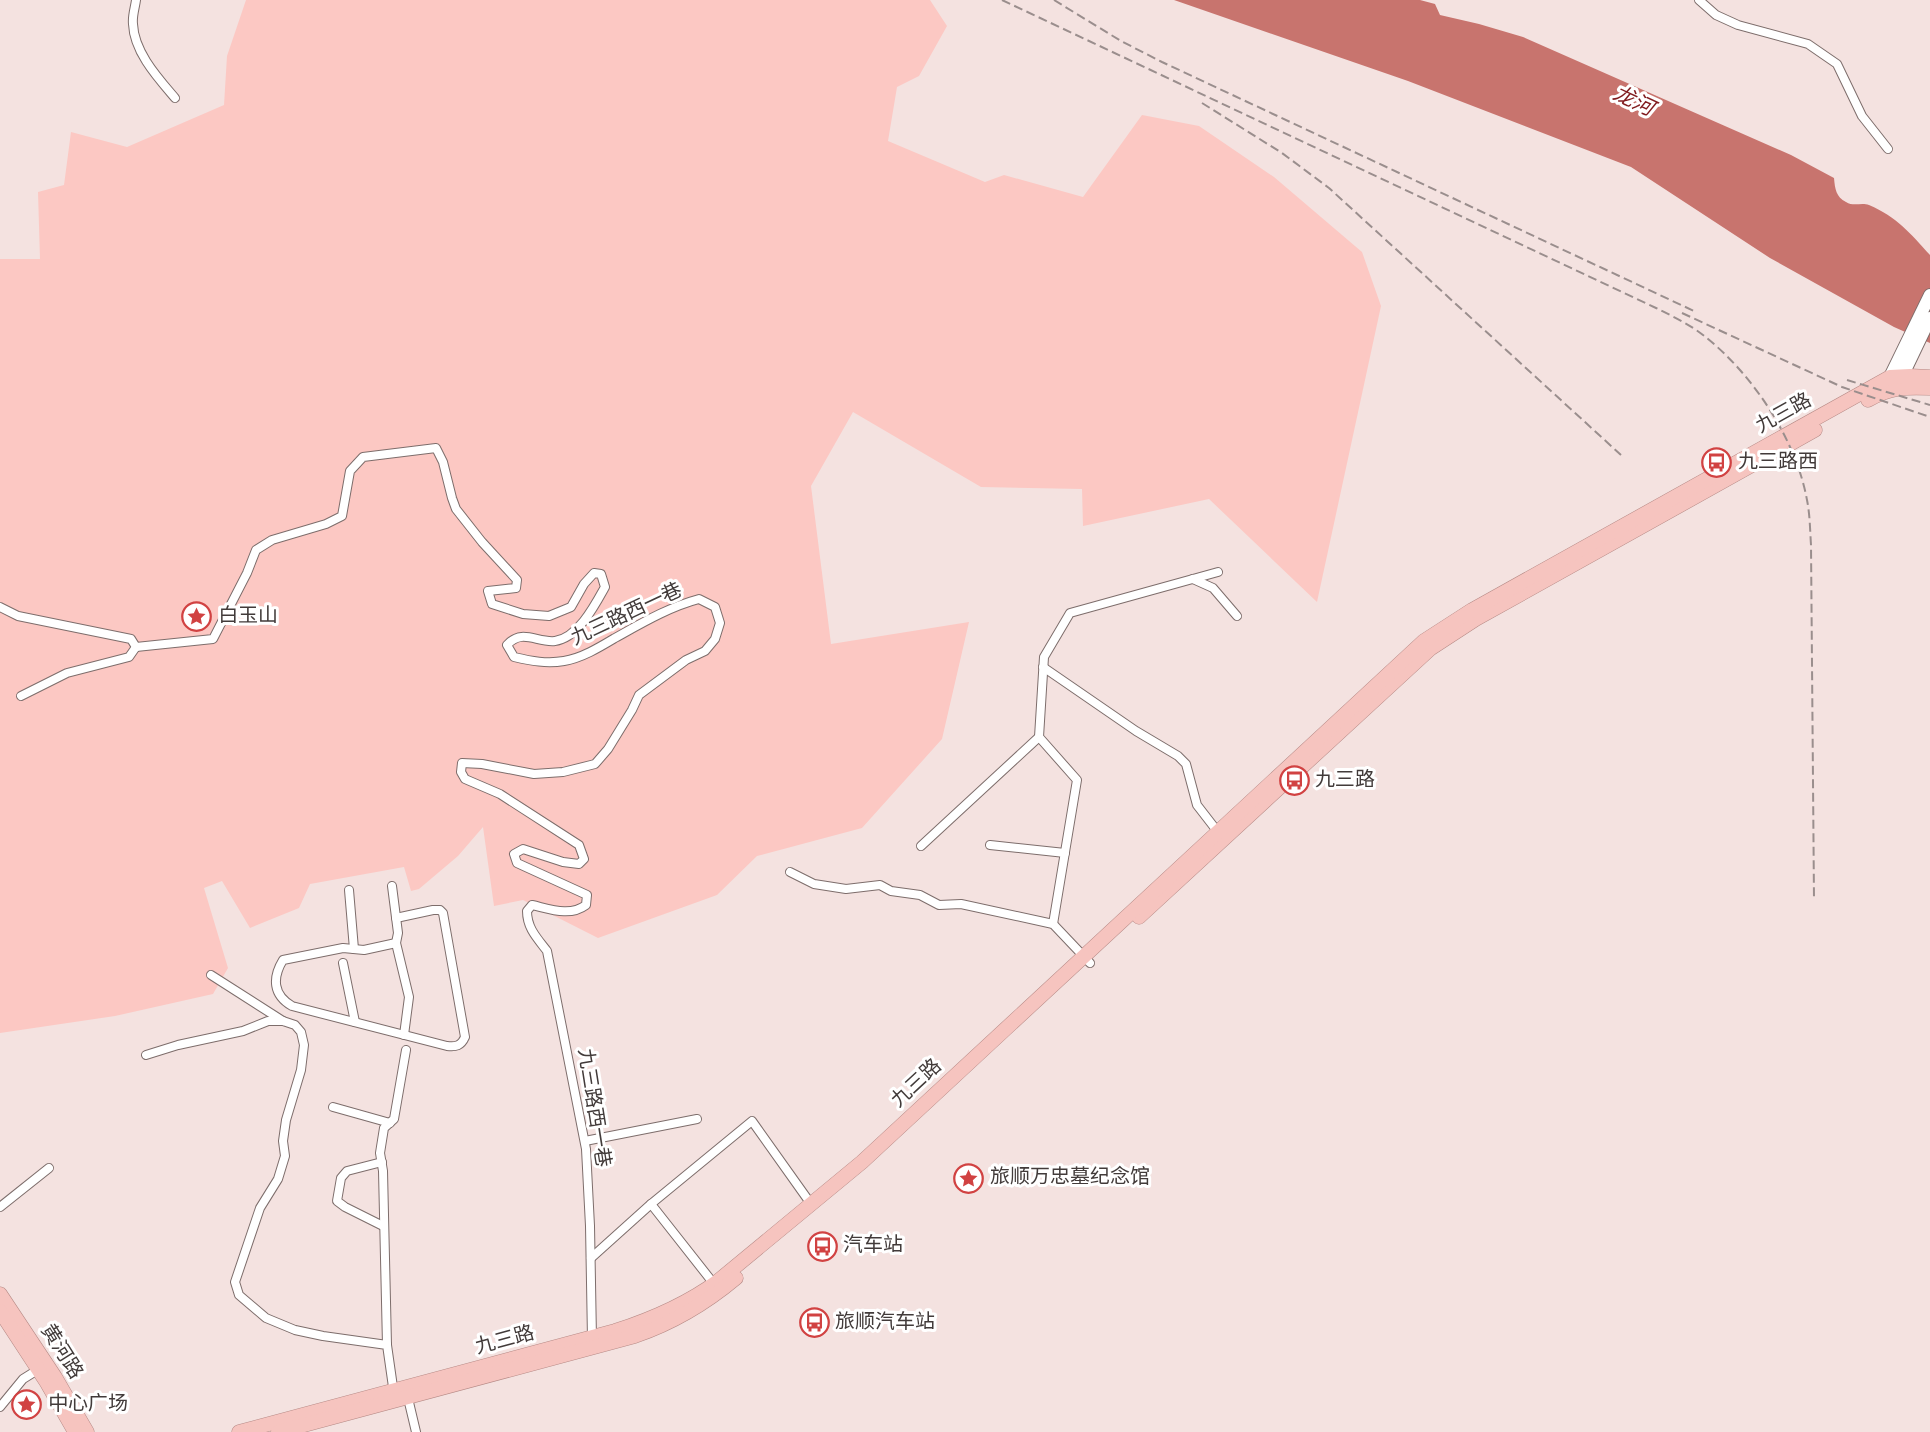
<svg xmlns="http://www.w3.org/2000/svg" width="1930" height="1432" viewBox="0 0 1930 1432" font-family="Overpass,'Noto Sans SC',sans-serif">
<rect width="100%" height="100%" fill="#f4e2e0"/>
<!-- green -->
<polygon fill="#fcc8c3" points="246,0 930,0 947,26 919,76 897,87 888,141 985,182 1004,175 1083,197 1142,115 1199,126 1274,177 1362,252 1381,306 1317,602 1209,499 1083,526 1082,489 981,487 853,412 811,486 831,644 969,622 942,739 862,828 757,856 717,895 598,938 523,900 494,906 483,827 458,856 419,889 411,891 404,867 310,884 299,908 250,928 222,881 204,888 228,968 213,994 115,1016 0,1033 0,259 40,259 38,192 64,185 71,132 127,147 224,105 227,56"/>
<!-- water -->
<path fill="#c8746e" d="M1174,0H1420L1435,4L1440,15L1479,24L1523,37L1791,155L1834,178C1835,189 1836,197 1846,202C1854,207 1861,202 1869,205C1897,217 1910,233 1930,255V343L1894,327L1770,258L1631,167L1408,81Z"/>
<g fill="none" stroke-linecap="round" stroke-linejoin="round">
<defs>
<g id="minor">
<path d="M136,0C135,8 132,16 133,24C134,52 158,78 175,98"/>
<polyline points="1699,0 1716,15 1738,25 1808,44 1837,64 1862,116 1888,149"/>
<polyline points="1193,579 1213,588 1237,616"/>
<polyline points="0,607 18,616 131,639 136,647"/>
<path d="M136,647L213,639L247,573L256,550L272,540L326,524L342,516L350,471L363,457L436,448L443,462L452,498L456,509L482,542L517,580L516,588L488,591L492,604L523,614L549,616L571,607L584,584L594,573L601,574L605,587C595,605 578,638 555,641C537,643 522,628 507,645L514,657C531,661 547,664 564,661C582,658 600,647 615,638C642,623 669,607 699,599L715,607L720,623L715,639L705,651L686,660L639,695L632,710L608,749L595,764L563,772L534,774L482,764L462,763L461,772L465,779L500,794L579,845L584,859L579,864L563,862L523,849L514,854L517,863L587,895L586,905C570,917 550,909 532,905L527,911C527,928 537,938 547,951L586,1149L590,1226L592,1339"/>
<polyline points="1043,667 1136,731 1178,756 1186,764 1197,805 1221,836"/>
<polyline points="21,696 67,673 129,657 136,647"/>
<polyline points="990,845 1065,853"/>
<polyline points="921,846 1039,737"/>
<polyline points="790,872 814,884 846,889 880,885 891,891 920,895 939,905 961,904 1053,924 1090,963"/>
<polyline points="392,886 398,933 396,943 409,997 404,1035"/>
<polyline points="349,890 354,949"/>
<polyline points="1053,924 1077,780 1039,737 1044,657 1070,613 1218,572"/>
<path d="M396,943L364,950L343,948L283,960C272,978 273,995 292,1006L447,1046C456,1047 461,1046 465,1037L443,913L440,910H433L396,918"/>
<polyline points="343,963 355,1022"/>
<polyline points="211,975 283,1021"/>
<polyline points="146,1055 178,1045 243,1031 268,1021 283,1021 295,1025 301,1032 304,1045 301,1070 286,1120 283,1141 285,1156 278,1179 260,1208 235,1282 239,1295 266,1318 295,1330 323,1336 387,1345 394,1394"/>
<polyline points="333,1107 390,1123"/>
<polyline points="585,1141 697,1119"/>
<polyline points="382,1162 347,1171 341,1178 337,1201 345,1207 383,1226"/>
<polyline points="651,1204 714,1284"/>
<polyline points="0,1207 49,1168"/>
<polyline points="591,1258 651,1204 752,1121 811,1204"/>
<polyline points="387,1345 383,1171 380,1153 384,1128 394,1119 406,1050"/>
<polyline points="407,1394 416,1432"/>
<polyline points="0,1407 23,1379 39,1369"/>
</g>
<g id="secondary">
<polyline points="1890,377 1930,295"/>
<polyline points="1898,385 1930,318"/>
</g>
<g id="trunk">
<path d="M1868,400C1890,387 1905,387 1930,388"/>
<polyline points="1139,917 1430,649 1476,619 1815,430"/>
<polyline points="0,1294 55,1377 87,1432"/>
<polyline points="0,1311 47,1383 75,1432"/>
<path d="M239,1432L615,1331C652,1319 687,1304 718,1281L862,1162L1424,641L1472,610L1890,377L1910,376L1930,377"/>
<path d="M278,1432L635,1336C673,1323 705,1304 736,1278"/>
</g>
</defs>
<!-- minor casing -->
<use href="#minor" stroke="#7d6d6b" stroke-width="10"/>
<!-- secondary casing -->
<use href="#secondary" stroke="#7d6d6b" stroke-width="14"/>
<!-- trunk casing -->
<use href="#trunk" stroke="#b68a86" stroke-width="15"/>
<!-- minor -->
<use href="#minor" stroke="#fff" stroke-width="8"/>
<!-- secondary -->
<use href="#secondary" stroke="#fff" stroke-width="12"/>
<!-- trunk -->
<use href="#trunk" stroke="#f6c4bf" stroke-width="14"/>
<!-- rail -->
<g stroke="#9a8e8d" stroke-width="2" stroke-dasharray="9 4.5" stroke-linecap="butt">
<path d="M1002,0L1656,308C1672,316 1689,324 1703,335C1752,373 1796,439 1807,500C1810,515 1810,530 1811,545L1814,899"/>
<polyline points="1054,0 1121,41 1162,62 1694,311"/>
<polyline points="1202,103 1282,153 1329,188 1621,455"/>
<polyline points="1682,313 1842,387 1930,417"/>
<polyline points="1847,380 1930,405"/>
</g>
</g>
<!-- icons -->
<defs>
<symbol id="bus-ring" viewBox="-11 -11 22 22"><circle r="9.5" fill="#fff" stroke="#d14242" stroke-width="1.5"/><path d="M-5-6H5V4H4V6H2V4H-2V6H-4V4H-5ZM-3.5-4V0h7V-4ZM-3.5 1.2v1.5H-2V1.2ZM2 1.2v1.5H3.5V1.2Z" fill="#d14242"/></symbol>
<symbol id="sight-ring" viewBox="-11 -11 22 22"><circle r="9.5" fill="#fff" stroke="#d14242" stroke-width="1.5"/><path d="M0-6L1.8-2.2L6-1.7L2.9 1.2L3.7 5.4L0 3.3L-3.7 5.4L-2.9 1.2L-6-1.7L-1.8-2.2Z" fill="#d14242"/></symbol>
</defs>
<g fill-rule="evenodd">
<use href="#bus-ring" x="1700" y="446" width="33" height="33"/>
<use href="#sight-ring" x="180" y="600" width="33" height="33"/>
<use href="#bus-ring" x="1278" y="764" width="33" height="33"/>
<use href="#sight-ring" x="952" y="1162" width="33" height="33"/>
<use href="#bus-ring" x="806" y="1230" width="33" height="33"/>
<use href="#bus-ring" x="798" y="1306" width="33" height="33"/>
<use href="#sight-ring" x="10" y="1388" width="33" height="33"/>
</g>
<g text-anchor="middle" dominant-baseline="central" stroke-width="6" stroke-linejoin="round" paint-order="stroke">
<!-- street labels -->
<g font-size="20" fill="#423b3a" stroke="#fff">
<text transform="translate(1784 414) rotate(-29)">九三路</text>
<text transform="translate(627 615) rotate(-25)">九三路西一巷</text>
<text transform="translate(917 1084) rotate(-43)">九三路</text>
<text transform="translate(593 1108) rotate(81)">九三路西一巷</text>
<text transform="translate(505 1341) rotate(-15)">九三路</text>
<text transform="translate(61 1352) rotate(58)">黄河路</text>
</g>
<!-- poi labels -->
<g font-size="20" fill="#423b3a" stroke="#fff" text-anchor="start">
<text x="1738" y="463">九三路西</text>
<text x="218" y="617">白玉山</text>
<text x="1315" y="781">九三路</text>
<text x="990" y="1178">旅顺万忠墓纪念馆</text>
<text x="843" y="1246">汽车站</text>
<text x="835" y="1323">旅顺汽车站</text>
<text x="48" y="1405">中心广场</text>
</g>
<!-- water labels -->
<g font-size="21" font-style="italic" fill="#811b1e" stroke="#fff">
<text transform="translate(1633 102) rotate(25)">龙河</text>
</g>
</g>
</svg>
